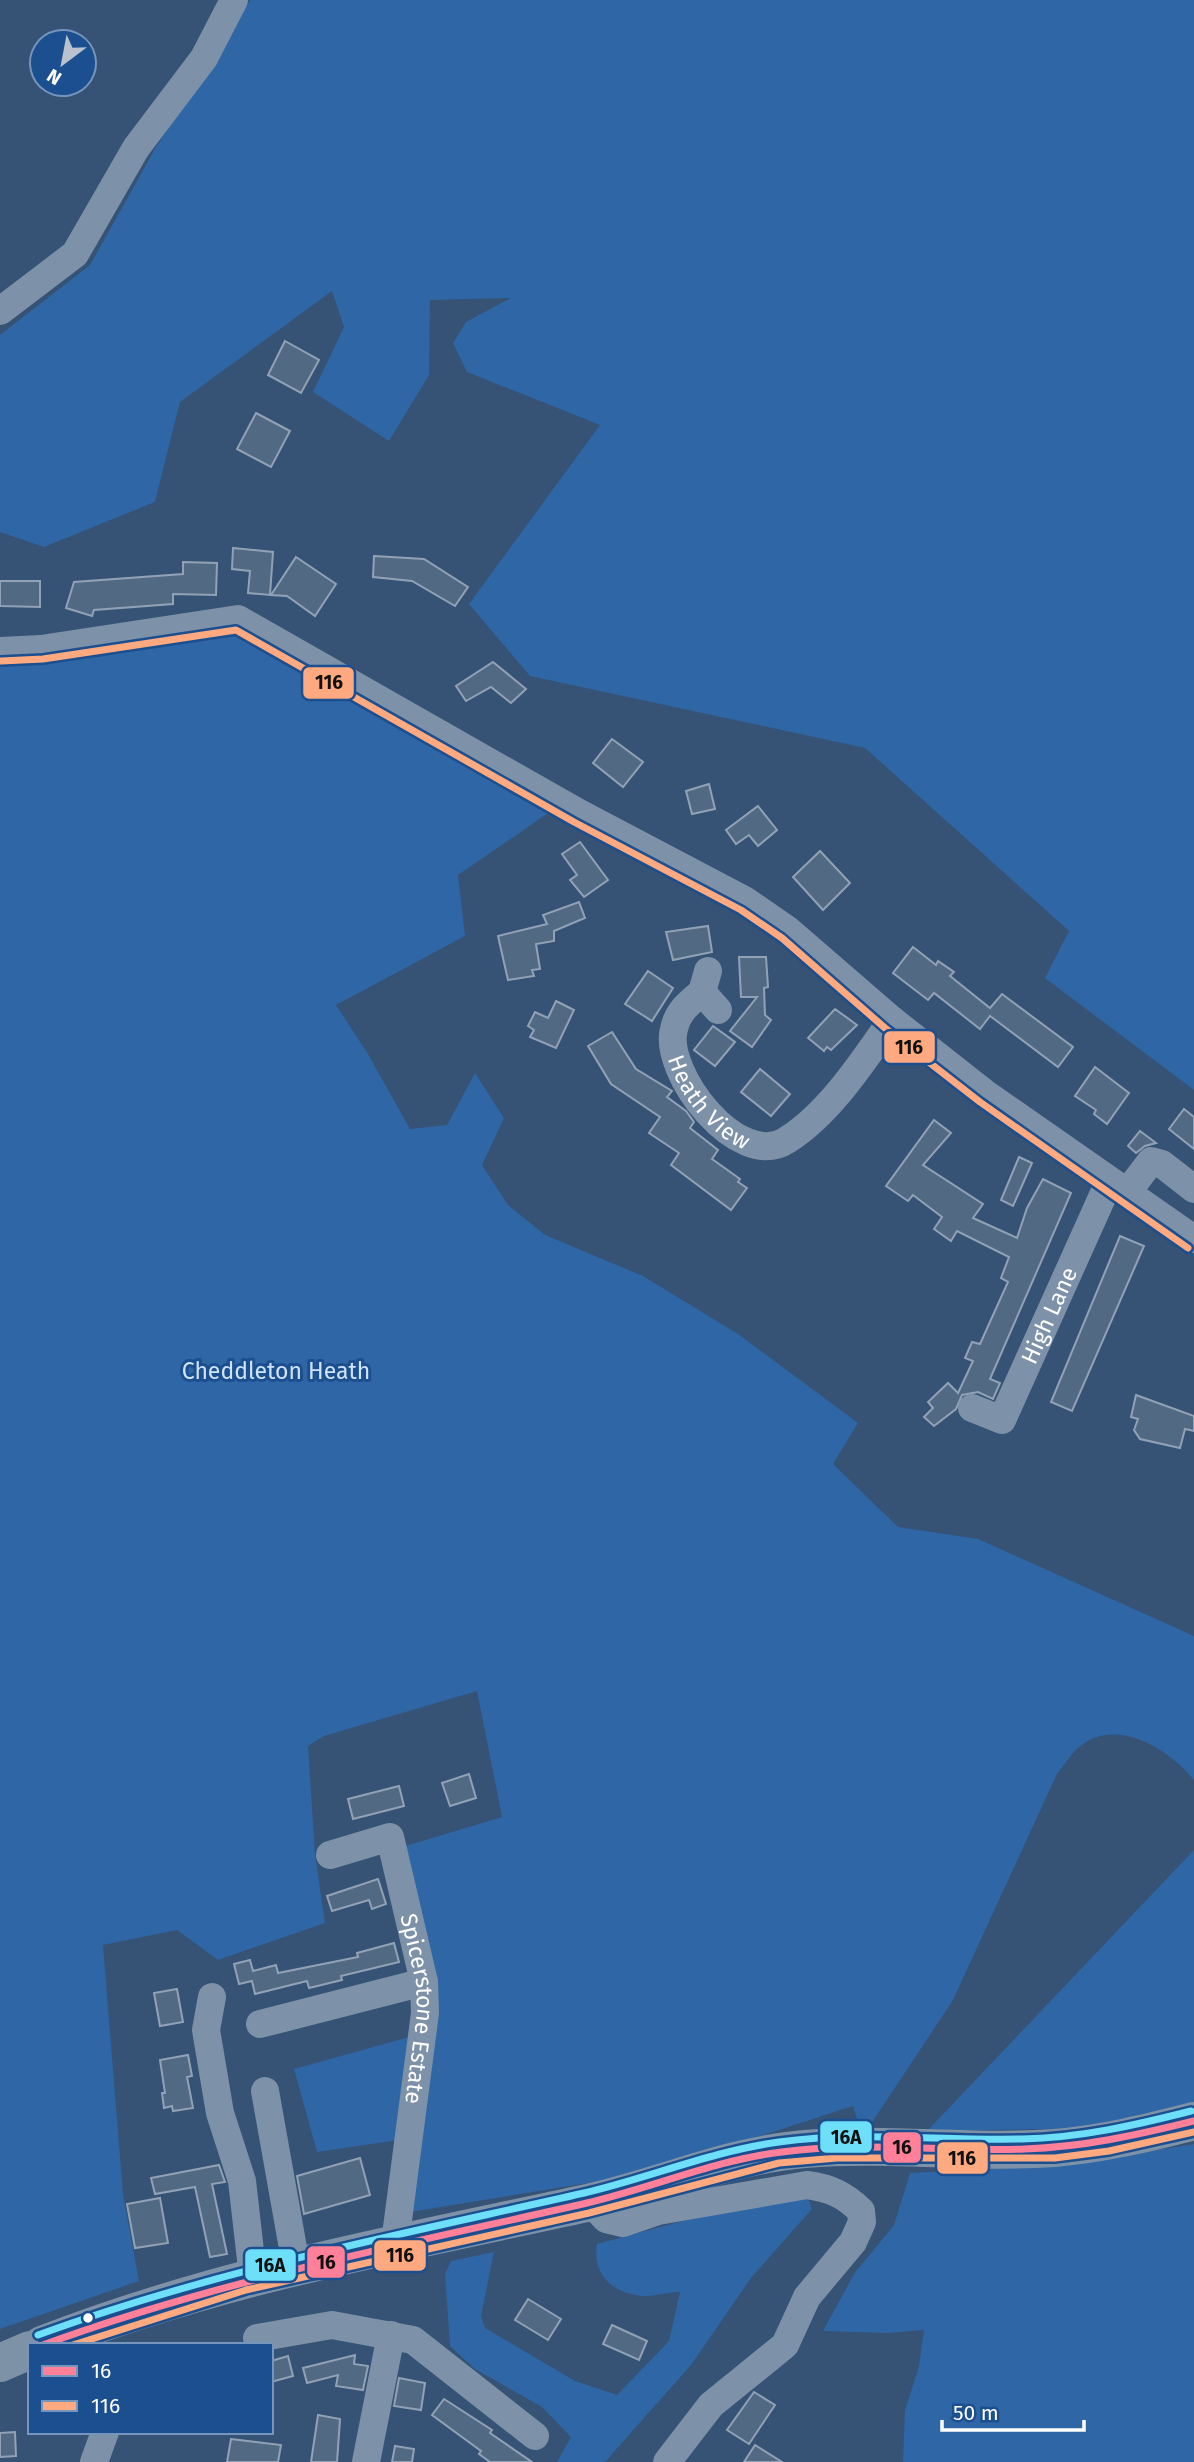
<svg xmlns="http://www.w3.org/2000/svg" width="1194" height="2462" viewBox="0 0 1194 2462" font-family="'Fira Sans',sans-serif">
<rect width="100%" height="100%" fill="#365274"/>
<!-- green -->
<g fill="#2f66a5">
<polygon points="250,0 1194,0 1194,1090 1045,978 1069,931 865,748 530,676 469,604 600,425 467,372 453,343 466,322 511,298 430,300 429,375 389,441 313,392 344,327 332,291 180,402 155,502 44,547 0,532 0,335 90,265 156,147"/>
<path d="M238,629L554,809L458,875L465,936L336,1005L368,1054L410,1129L447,1125L475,1073L504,1118L482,1165L508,1205L545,1235L643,1276L738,1334L858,1423L833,1464L898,1527L978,1539L1194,1636V1780C1169,1749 1115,1715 1078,1748C1070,1755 1064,1766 1057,1774L953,2000L869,2127L858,2122L853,2106L644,2174L410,2212L426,2082L402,1847L502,1817L477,1691L324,1736L308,1746L315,1854L325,1923L218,1960L177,1930L103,1945L123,2194L139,2281L0,2329V660Z"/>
<polygon points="1194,1850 1194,2102 1109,2128 927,2131"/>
<polygon points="413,2036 399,2140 317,2152 294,2069"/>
<polygon points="1194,2144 1194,2462 903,2462 905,2410 919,2366 924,2330 887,2333 823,2331 854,2274 894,2225 910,2173 1062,2165"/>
<path d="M805,2191L812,2209L751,2278L691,2365L605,2462H557L571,2437L542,2407L475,2369L450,2346L445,2274L451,2261L494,2252L481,2316L485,2328L575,2381L617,2395L669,2341L680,2292C667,2292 653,2297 641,2296C610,2292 592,2273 597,2244L790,2192Z"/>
</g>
<!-- building -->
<g fill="#526984" stroke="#92a2b6" stroke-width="2">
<polygon points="285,341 319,360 301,393 268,375"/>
<polygon points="256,413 290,431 271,467 237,449"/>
<polygon points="233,548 273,552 270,595 248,593 250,571 232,569"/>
<polygon points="374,556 424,559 468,587 455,606 412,581 373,577"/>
<polygon points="296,557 336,584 315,616 287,596 271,595"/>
<polygon points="183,562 217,563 216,595 173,594 173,604 94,610 92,616 66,608 74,582 183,574"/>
<polygon points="0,581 40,581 40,607 0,606"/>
<polygon points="493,662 526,689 511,703 491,687 466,701 456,686"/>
<polygon points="612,739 643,762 623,787 593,763"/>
<polygon points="709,784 715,809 692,814 686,791"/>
<polygon points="758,806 777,830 758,846 749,835 736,844 726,830"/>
<polygon points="580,842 608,880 584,897 570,880 577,875 562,854"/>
<polygon points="820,851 850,883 823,910 793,877"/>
<polygon points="579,902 585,918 554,931 554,941 536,944 540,969 532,970 534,976 508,980 498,936 547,924 543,915"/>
<polygon points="708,926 712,952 673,960 666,932"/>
<polygon points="913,947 936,965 938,961 954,972 950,976 990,1008 1002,994 1073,1047 1058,1067 990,1016 980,1029 934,993 928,1000 893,973"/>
<polygon points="739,957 766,957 768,987 764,988 765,1015 771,1020 752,1047 730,1031 757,997 741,997"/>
<polygon points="648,971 673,988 652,1021 625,1004"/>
<polygon points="556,1001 574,1010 556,1048 530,1037 534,1030 528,1026 535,1012 548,1018"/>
<polygon points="835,1009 857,1025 831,1050 827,1047 824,1051 808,1038"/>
<polygon points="713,1026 735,1042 715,1066 694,1050"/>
<polygon points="612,1032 636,1069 672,1091 667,1097 686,1111 694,1122 690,1128 718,1150 712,1159 740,1179 738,1182 747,1188 731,1210 671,1165 679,1153 649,1133 660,1117 611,1084 588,1046"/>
<polygon points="1095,1067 1129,1093 1107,1124 1094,1114 1096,1110 1075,1096"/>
<polygon points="760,1069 790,1094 771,1116 741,1092"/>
<polygon points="1184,1109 1194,1117 1194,1149 1169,1129"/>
<polygon points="934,1120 951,1133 923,1165 983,1204 973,1218 1017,1238 1027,1208 1043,1179 1071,1193 990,1379 1000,1383 993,1399 978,1392 962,1395 956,1409 934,1426 924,1417 933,1408 928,1402 948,1383 958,1393 973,1361 965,1358 972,1342 980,1344 1008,1282 1001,1278 1009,1257 957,1231 951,1241 934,1229 942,1217 913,1195 908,1201 886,1186"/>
<polygon points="1140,1131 1156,1143 1145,1146 1136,1153 1128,1146"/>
<polygon points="1019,1157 1032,1163 1013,1206 1001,1200"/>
<polygon points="1120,1236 1144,1246 1072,1411 1051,1402"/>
<polygon points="1136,1395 1194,1416 1194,1431 1185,1429 1180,1448 1140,1439 1134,1430 1138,1419 1131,1417"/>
<polygon points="469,1774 476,1798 450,1806 442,1783"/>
<polygon points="399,1786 404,1806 353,1819 348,1799"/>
<polygon points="378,1879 386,1904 372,1909 369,1900 332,1911 327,1896"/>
<polygon points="394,1943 399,1962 341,1976 342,1980 309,1988 307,1981 255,1994 252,1981 239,1984 234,1964 250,1960 253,1971 276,1965 278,1973 358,1957 357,1953"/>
<polygon points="177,1989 183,2022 160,2026 154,1993"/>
<polygon points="188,2055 192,2076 187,2077 193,2108 173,2111 172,2106 164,2108 162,2093 165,2093 160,2060"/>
<polygon points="360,2158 370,2195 304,2214 297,2176"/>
<polygon points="219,2165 225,2182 212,2184 227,2254 210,2257 195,2187 155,2194 151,2178"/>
<polygon points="160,2198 168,2243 135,2248 127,2204"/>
<polygon points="528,2299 561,2319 548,2340 515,2320"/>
<polygon points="612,2325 647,2341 639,2360 603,2344"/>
<polygon points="355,2355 354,2364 368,2366 363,2390 336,2386 338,2375 307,2383 303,2368"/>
<polygon points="288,2356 293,2376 271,2382 271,2361"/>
<polygon points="399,2378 425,2383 421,2410 394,2406"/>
<polygon points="754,2392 775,2405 749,2444 727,2430"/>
<polygon points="444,2399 492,2430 490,2433 532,2462 490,2462 479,2454 481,2451 432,2415"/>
<polygon points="318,2415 340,2419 337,2462 311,2462"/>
<polygon points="15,2432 16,2456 0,2457 0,2433"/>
<polygon points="231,2439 281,2445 278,2462 227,2462"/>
<polygon points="755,2445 782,2462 744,2462"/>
<polygon points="395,2446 414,2449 412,2462 392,2462"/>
</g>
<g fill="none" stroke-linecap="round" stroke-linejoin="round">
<!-- minor -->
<g stroke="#7d92a8" stroke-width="28">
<polyline points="0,311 75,254 136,148 204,58 234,0"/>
<polyline points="0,651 41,649 238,619 579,813 746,901 788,930 892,1020 986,1094 1194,1239"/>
<polyline points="708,971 702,992 718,1010"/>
<path id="s1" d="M702,992C689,1003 678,1011 674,1029C662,1071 738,1172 787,1140C829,1114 864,1060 892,1020"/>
<polyline points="1126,1194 1151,1161 1162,1164 1194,1189"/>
<path id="s2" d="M972,1408L1002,1420L1109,1182"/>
<path id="s3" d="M330,1855L390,1837L424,1982L425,2013L395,2243"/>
<polyline points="212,1997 206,2030 220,2113 242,2181 253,2277"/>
<polyline points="260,2024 424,1982"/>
<polyline points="265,2091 296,2265"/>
<path d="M590,2202L606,2219L623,2223L658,2211L807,2185C830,2188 845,2195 861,2211L862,2222L853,2242L807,2297L785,2345L711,2405L667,2462"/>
<polyline points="257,2338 332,2325 413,2340 535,2436"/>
<polyline points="94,2462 105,2432"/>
<polyline points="366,2462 391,2335"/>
</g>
<!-- highway -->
<g stroke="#7e92a7" stroke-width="38">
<path d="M42,2345C218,2276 403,2243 587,2203C660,2187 730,2155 805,2149C888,2142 972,2154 1054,2148C1102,2144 1148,2133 1194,2121"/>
<polyline points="0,2363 30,2350"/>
</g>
<defs>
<path id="bus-1" d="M43,2345C220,2280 403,2245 587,2203C652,2188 715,2160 782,2152C863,2141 944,2152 1025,2149C1083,2147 1138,2135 1194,2121"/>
<g id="bus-2">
<polyline points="1,661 43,659 236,630 574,822 741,910 782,938 885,1028 980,1102 1188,1248"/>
<polyline points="73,2345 246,2290 589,2213 779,2163 837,2158 1055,2158 1109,2151 1194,2132"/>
</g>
<path id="bus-3" d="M38,2335C216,2270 399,2235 584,2193C649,2178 712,2151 779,2142C860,2131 941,2141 1022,2139C1080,2138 1136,2125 1191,2111"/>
</defs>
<!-- bus-1 casing -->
<use href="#bus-1" stroke="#1b4f8f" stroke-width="12"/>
<!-- bus-2 casing -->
<use href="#bus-2" stroke="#1b4f8f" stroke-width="12"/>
<!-- bus-3 casing -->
<use href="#bus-3" stroke="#1b4f8f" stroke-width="12"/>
<!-- bus-1 -->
<use href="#bus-1" stroke="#ff8098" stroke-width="7"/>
<!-- bus-2 -->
<use href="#bus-2" stroke="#ffa980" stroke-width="7"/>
<!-- bus-3 -->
<use href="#bus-3" stroke="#6ddff8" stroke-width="7"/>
</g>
<!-- markers -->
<circle fill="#fff" stroke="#1b4f8f" stroke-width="2.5" cx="88" cy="2318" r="6"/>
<g text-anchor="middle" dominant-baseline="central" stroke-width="6" stroke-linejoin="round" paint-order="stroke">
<!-- street labels -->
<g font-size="23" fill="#fff" stroke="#1b4f8f">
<text stroke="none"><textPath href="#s1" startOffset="133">Heath View</textPath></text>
<text stroke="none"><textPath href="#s2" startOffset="147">High Lane</textPath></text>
<text stroke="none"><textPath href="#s3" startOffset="238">Spicerstone Estate</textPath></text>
</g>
<!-- park labels -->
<g font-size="23" fill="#cfe3fa" stroke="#1b4f8f">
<text x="276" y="1371">Cheddleton Heath</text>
</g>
</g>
<g stroke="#1b4f8f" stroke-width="2.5">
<rect x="302" y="666" width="53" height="34" rx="7" fill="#ffa980"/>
<rect x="883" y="1030" width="53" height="34" rx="7" fill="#ffa980"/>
<rect x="819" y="2120" width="54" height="34" rx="7" fill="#6ddff8"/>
<rect x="882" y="2131" width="40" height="33" rx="7" fill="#ff8098"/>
<rect x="936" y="2141" width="53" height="34" rx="7" fill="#ffa980"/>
<rect x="373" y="2239" width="54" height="33" rx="7" fill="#ffa980"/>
<rect x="306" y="2245" width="40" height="34" rx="7" fill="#ff8098"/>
<rect x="244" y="2248" width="53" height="34" rx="7" fill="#6ddff8"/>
</g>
<g font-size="19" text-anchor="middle" font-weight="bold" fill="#111">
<text x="329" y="689">116</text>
<text x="909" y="1054">116</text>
<text x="846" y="2144">16A</text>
<text x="902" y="2154">16</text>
<text x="962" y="2165">116</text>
<text x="400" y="2262">116</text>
<text x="326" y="2269">16</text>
<text x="270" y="2272">16A</text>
</g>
<!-- legend -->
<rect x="28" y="2343" width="245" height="91" fill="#1b4f8f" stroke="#7695bc" stroke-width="2"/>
<rect x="42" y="2366" width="35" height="10" fill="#ff8098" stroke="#7695bc" stroke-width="2"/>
<text x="91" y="2378" font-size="21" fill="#ffffff">16</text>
<rect x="42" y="2401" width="35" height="10" fill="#ffa980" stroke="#7695bc" stroke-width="2"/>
<text x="91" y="2413" font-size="21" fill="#ffffff">116</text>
<!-- north arrow -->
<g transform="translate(63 63) rotate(212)"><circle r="33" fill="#1b4f8f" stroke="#7695bc" stroke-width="2"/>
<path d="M0-5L12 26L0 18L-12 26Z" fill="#b9c2ce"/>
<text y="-10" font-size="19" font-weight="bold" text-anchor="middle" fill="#ffffff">N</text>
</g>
<!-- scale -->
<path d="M942 2420v10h142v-10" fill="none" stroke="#ffffff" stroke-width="3.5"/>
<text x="953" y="2420" font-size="21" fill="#ffffff" stroke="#1b4f8f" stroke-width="5" paint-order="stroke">50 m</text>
</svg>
